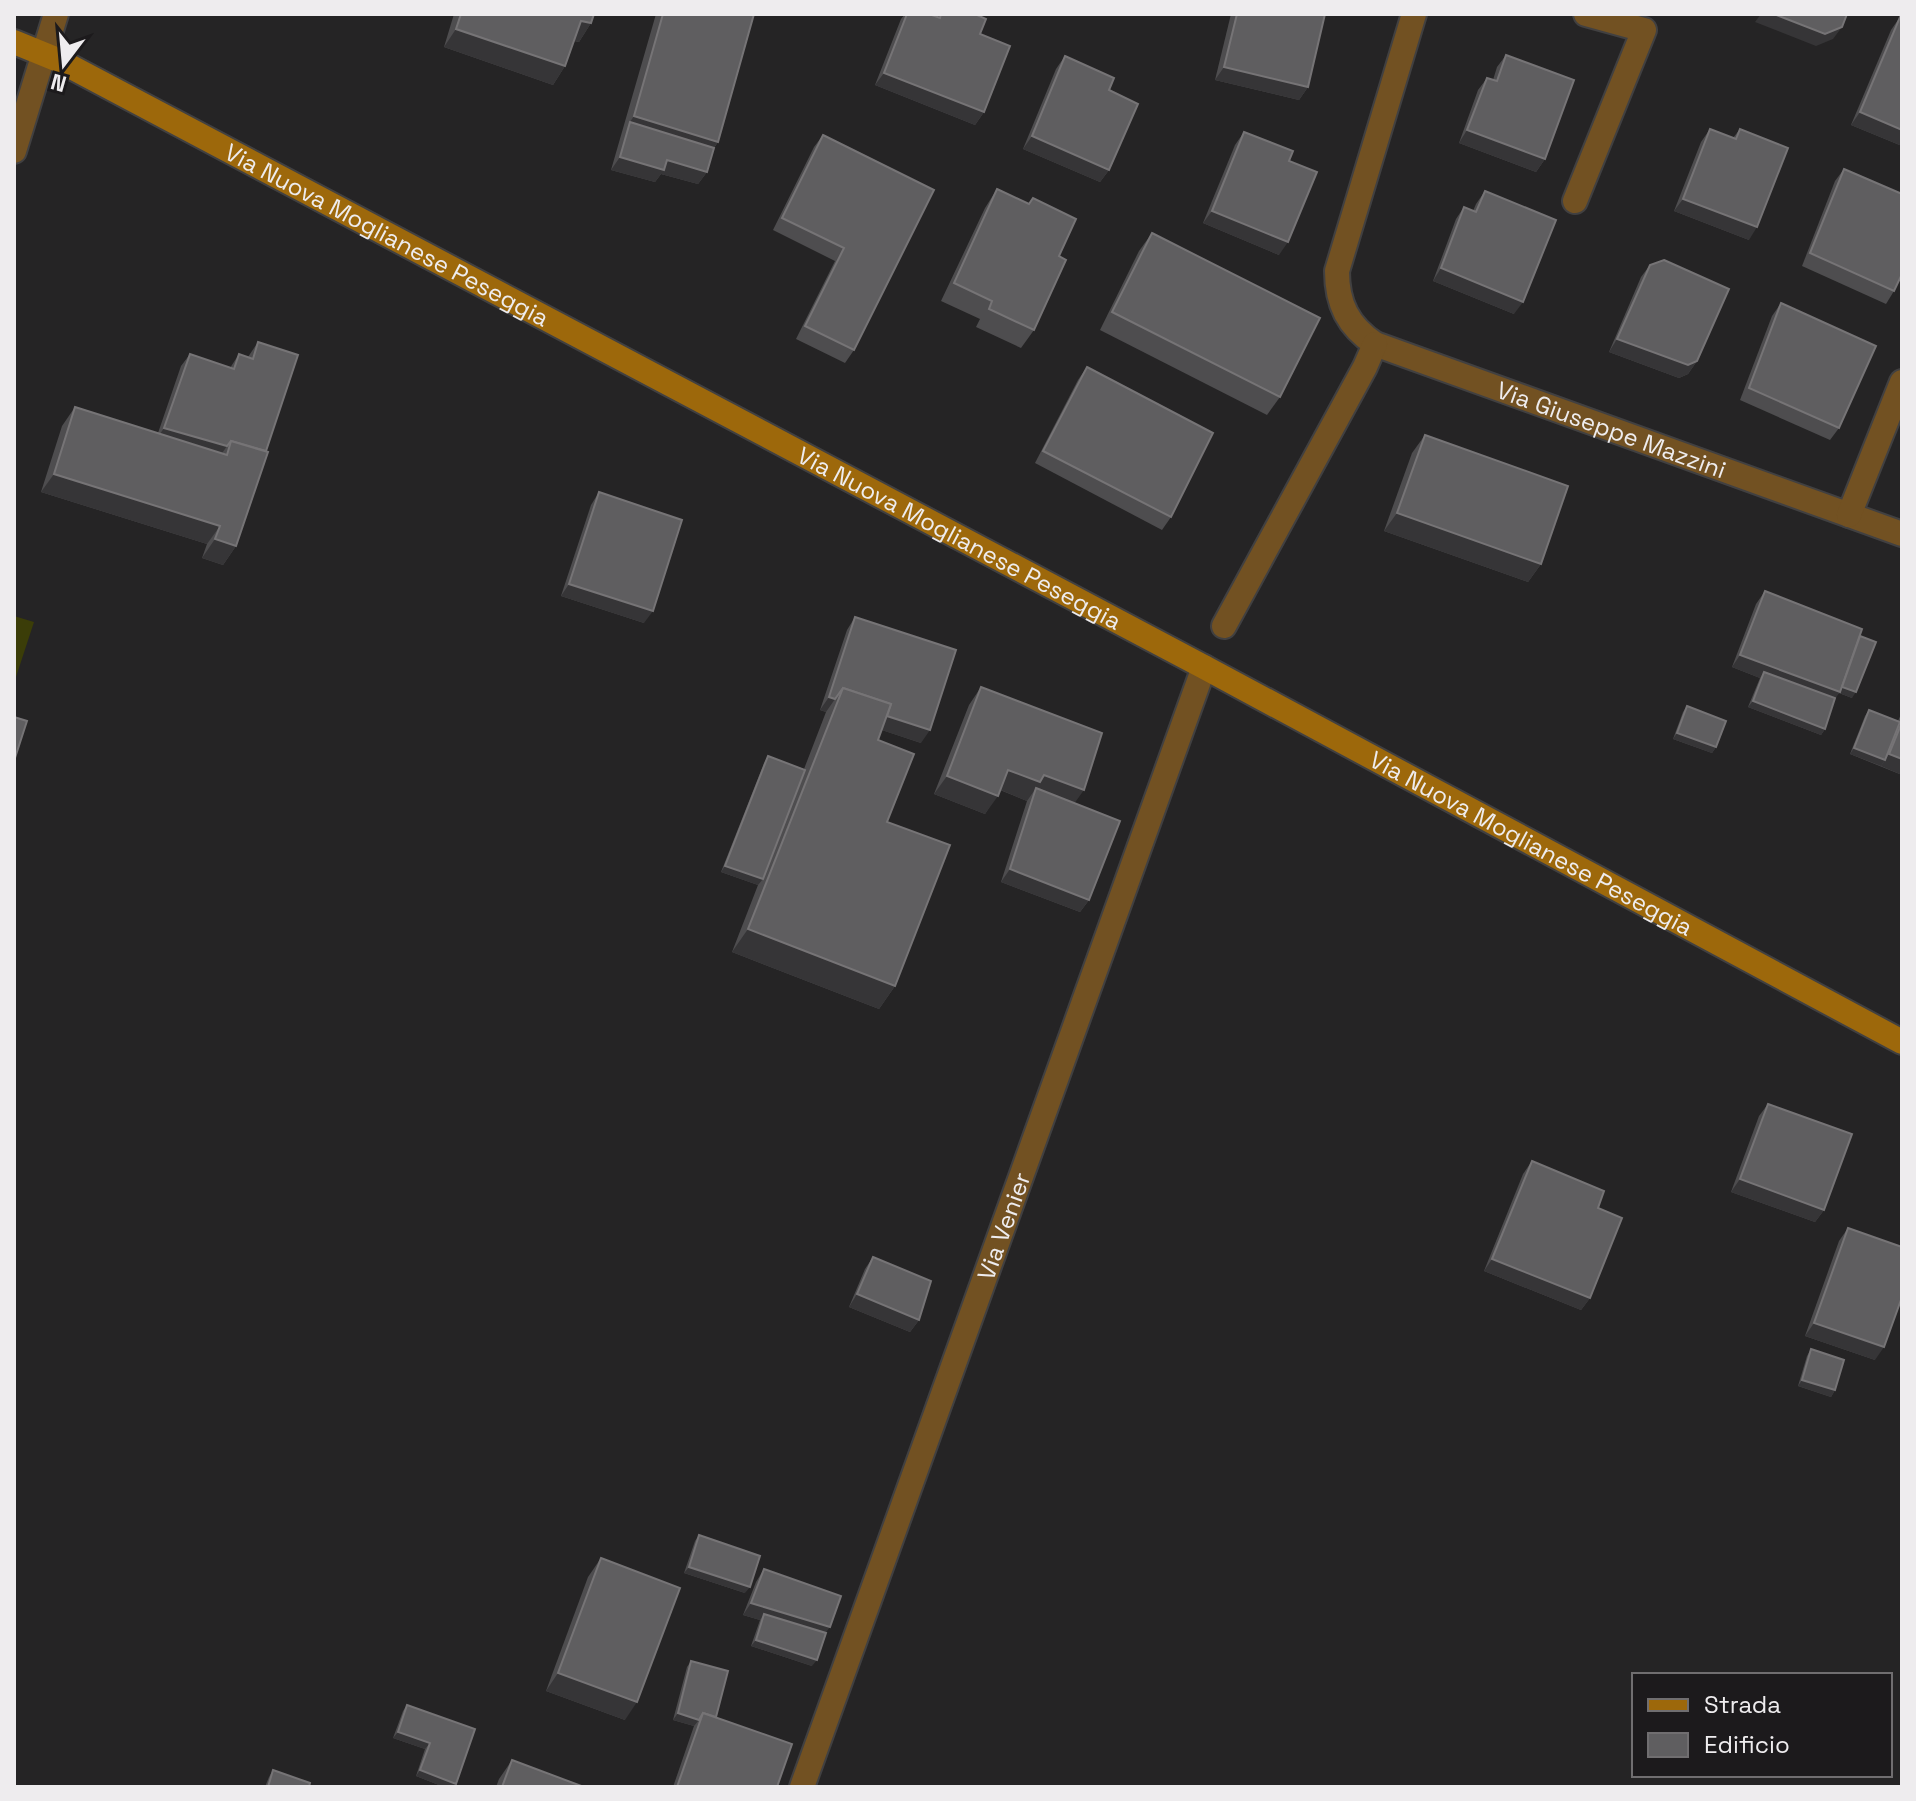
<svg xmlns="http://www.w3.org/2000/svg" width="1916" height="1801" font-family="'Space Grotesk',sans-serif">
<rect width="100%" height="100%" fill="#252425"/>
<polygon fill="#3b3d08" points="14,616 34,622 14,683"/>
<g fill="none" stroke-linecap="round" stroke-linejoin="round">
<g stroke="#414041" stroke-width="28">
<g id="street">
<path id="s1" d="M 1414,14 L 1337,271 C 1337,304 1348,326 1375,344 L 1902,534"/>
<polyline points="14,151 56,14"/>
<polyline points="1575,201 1644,30 1586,14"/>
<polyline points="1849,515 1902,382"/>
<polyline points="1224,626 1365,367 1375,344"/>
<path id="s2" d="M 802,1787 L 1204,667"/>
</g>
</g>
<g stroke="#414041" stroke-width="28">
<g id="secondary">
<path id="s3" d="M 14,42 L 58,60 L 1204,667 L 1902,1042"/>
</g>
</g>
<use href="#street" stroke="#725122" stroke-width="24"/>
<use href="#secondary" stroke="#9d680b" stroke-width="24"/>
</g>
<g fill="#4e4d4f">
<polygon points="454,14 594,14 591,23 579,42 574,41 565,66 553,85 444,47"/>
<polygon points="656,14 754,14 718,142 714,148 707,172 698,184 661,174 655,182 611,170"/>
<polygon points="905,14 929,14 936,17 938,14 975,14 980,34 984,112 975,125 875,85 901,19"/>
<polygon points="1231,14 1325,14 1308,87 1299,100 1215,80"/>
<polygon points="1900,17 1902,18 1902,146 1851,125 1891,30"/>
<polygon points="1506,55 1545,159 1536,172 1459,143 1478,90 1487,78 1493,80 1497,67"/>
<polygon points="1065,56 1109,90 1109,170 1100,182 1023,149 1056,69"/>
<polygon points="1710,129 1733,138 1740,129 1749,240 1674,211 1701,142"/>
<polygon points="1244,132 1289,161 1279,255 1203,223 1235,145"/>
<polygon points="823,135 934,190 854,350 845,363 796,339 835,261 773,230 814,147"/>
<polygon points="1844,169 1894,291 1886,304 1802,266 1835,181"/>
<polygon points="997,189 1059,256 1034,330 1021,348 976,327 980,319 941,301 985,208"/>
<polygon points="1485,191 1514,314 1433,281 1456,219 1464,207 1473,211 1476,204"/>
<polygon points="1152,233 1280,397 1267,415 1100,330 1139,251"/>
<polygon points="1650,265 1697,361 1688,374 1679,378 1609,352 1641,277"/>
<polygon points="1781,303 1839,428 1830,440 1740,400 1772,316"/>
<polygon points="258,342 236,546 223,565 202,558 207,544 41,492 62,426 75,407 158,433 181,366 190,354 230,368 239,354 248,357"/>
<polygon points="1087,367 1171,517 1162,530 1035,463 1078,380"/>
<polygon points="1425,435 1541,564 1528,582 1384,531 1412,453"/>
<polygon points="599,492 644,623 561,596 591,505"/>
<polygon points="1765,591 1860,636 1852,698 1839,693 1835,698 1825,729 1821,735 1748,707 1760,678 1732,667 1756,604"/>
<polygon points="855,617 921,743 882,730 878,740 887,822 895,986 879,1009 732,952 758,885 721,872 764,763 768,756 804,769 826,712 820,710 847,630"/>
<polygon points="981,687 1074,803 1089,900 1080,912 1001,882 1027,801 1033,794 1027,801 1000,790 985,814 934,794 969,705"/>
<polygon points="1687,706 1716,747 1712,753 1673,739 1683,712"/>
<polygon points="1869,710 1898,721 1902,712 1902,775 1850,754 1865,716"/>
<polygon points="1768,1104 1824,1210 1815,1222 1731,1192 1759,1116"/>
<polygon points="1532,1161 1598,1208 1590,1298 1581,1310 1484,1271 1523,1174"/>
<polygon points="1848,1228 1875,1360 1805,1336 1839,1241"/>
<polygon points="873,1257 919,1320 910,1332 849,1307 865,1269"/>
<polygon points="1811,1349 1835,1390 1831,1397 1798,1386 1807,1356"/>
<polygon points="699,1535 745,1593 684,1573 695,1541"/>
<polygon points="601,1558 625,1720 546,1691 588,1577"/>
<polygon points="764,1569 812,1666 751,1646 760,1620 743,1615 756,1582"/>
<polygon points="691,1661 716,1717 777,1787 673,1787 694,1726 673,1720 687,1667"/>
<polygon points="407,1705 453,1787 444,1787 416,1776 425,1749 393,1738 403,1711"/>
<polygon points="512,1760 584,1787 496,1787 499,1779"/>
<polygon points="273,1770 309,1787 265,1787 269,1777"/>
</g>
<g fill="#363537">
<polygon points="1761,14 1774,14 1842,27 1833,39 1816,46 1755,22"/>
<polygon points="581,21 591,23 579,42 569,39"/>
<polygon points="456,29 565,66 553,85 444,47"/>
<polygon points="1224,67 1308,87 1299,100 1215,80"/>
<polygon points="884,73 984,112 975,125 875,85"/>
<polygon points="1860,112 1902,130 1902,146 1851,125"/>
<polygon points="634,116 718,142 705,160 630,122"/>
<polygon points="1467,130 1545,159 1536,172 1459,143"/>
<polygon points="1032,136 1109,170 1100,182 1023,149"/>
<polygon points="620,157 667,160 707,172 698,184 661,174 655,182 611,170"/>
<polygon points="1683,199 1757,227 1749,240 1674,211"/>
<polygon points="1212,211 1288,242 1279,255 1203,223"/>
<polygon points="1441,268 1523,302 1514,314 1433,281"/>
<polygon points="1617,339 1697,361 1688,374 1679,378 1609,352"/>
<polygon points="164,428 227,446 218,459 156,440"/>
<polygon points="54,474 220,526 207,544 41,492"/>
<polygon points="1397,513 1541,564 1528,582 1384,531"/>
<polygon points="215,539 236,546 223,565 202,558"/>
<polygon points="569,584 653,611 644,623 561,596"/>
<polygon points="1740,655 1840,686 1856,692 1852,698 1839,693 1831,705 1764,672 1760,678 1732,667"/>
<polygon points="829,697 835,699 826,712 820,710"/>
<polygon points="838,700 930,730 921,743 833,714"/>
<polygon points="1753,701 1825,729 1821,735 1748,707"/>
<polygon points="1677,733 1716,747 1712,753 1673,739"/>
<polygon points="1854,748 1885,760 1881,766 1850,754"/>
<polygon points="1889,754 1902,759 1902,775 1881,766"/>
<polygon points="1008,770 1044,775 1084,790 1071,808 1036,788 1027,801 996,788"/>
<polygon points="947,776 998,796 985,814 934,794"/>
<polygon points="725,866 763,879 758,885 721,872"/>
<polygon points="1010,869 1089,900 1080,912 1001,882"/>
<polygon points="748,929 895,986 879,1009 732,952"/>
<polygon points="1740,1179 1824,1210 1815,1222 1731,1192"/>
<polygon points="1492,1259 1590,1298 1581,1310 1484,1271"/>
<polygon points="857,1294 919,1320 910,1332 849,1307"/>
<polygon points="1814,1323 1884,1347 1875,1360 1805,1336"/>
<polygon points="1802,1380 1835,1390 1831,1397 1798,1386"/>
<polygon points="689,1567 750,1587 745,1593 684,1573"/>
<polygon points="751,1603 830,1627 821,1639 764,1614 760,1620 743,1615"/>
<polygon points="756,1640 817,1660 812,1666 751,1646"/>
<polygon points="558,1673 637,1702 625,1720 546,1691"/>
<polygon points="678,1713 699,1720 694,1726 673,1720"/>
<polygon points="398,1732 430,1743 425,1749 393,1738"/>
<polygon points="420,1770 456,1784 453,1787 444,1787 416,1776"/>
</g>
<g fill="#5f5e60" stroke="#767476" stroke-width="2">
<polygon points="461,14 594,14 591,23 581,21 565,66 456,29"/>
<polygon points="663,14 754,14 718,142 634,116"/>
<polygon points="907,14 929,14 940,18 941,14 975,14 986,19 980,34 1010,46 984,112 884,73"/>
<polygon points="1237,14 1325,14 1308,87 1224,67"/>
<polygon points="1774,14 1847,14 1842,27 1825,34"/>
<polygon points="1900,17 1902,18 1902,130 1860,112"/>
<polygon points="1506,55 1574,80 1545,159 1467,130 1487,78 1497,81"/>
<polygon points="1065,56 1114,78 1109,90 1138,104 1109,170 1032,136"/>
<polygon points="630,122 714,148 707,172 667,160 664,170 620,157"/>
<polygon points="1710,129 1736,139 1740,129 1788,148 1757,227 1683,199"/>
<polygon points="1244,132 1293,151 1289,161 1317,172 1288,242 1212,211"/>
<polygon points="823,135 934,190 854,350 805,326 844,248 782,218"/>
<polygon points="1844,169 1902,194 1902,274 1894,291 1810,253"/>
<polygon points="997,189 1029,204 1033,198 1076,219 1059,256 1066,260 1034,330 989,309 992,301 954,283"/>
<polygon points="1485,191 1556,220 1523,302 1441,268 1464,207 1476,212"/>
<polygon points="1152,233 1320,318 1280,397 1112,312"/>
<polygon points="1664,260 1729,289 1697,361 1688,365 1617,339 1650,265"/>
<polygon points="1781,303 1876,346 1839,428 1749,388"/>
<polygon points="258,342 298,355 266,451 231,441 227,446 164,428 190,354 234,369 239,354 253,359"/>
<polygon points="1087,367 1213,433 1171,517 1043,451"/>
<polygon points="75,407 227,455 231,441 268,452 236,546 215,539 220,526 54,474"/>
<polygon points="1425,435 1568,486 1541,564 1397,513"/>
<polygon points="599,492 682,520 653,611 569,584"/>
<polygon points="1765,591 1862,629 1840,692 1740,655"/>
<polygon points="855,617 956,650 930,730 887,716 891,704 843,688 835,699 829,697"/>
<polygon points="1860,636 1876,642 1856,692 1842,687"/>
<polygon points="1764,672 1835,698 1825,729 1753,701"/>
<polygon points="981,687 1102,733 1084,790 1044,775 1040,782 1008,770 998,796 947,776"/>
<polygon points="843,688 891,704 878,740 914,754 887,822 950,845 895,986 748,929"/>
<polygon points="1687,706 1726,721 1716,747 1677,733"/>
<polygon points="1869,710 1900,722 1885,760 1854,748"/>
<polygon points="14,717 27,721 14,761"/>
<polygon points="1902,722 1902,759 1889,754"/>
<polygon points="768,756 805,770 763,879 725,866"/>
<polygon points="1036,788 1120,821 1089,900 1010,869"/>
<polygon points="1768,1104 1852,1134 1824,1210 1740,1179"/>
<polygon points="1532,1161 1604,1191 1598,1208 1622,1218 1590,1298 1492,1259"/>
<polygon points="1848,1228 1902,1247 1902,1297 1884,1347 1814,1323"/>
<polygon points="873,1257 931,1281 919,1320 857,1294"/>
<polygon points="1811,1349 1844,1360 1835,1390 1802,1380"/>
<polygon points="699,1535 760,1556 750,1587 689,1567"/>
<polygon points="601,1558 680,1588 637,1702 558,1673"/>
<polygon points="764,1569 841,1596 830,1627 751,1603"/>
<polygon points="764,1614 826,1633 817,1660 756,1640"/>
<polygon points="691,1661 728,1671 716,1717 703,1713 699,1720 678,1713"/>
<polygon points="407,1705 475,1729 456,1784 420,1770 430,1743 398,1732"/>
<polygon points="703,1713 792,1744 777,1787 677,1787"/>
<polygon points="512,1760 584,1787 502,1787"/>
<polygon points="273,1770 310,1783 309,1787 268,1787"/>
</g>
<g text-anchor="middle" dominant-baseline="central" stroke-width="7" stroke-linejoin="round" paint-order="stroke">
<g font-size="24" fill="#eeecee" stroke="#1c1a1c">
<text stroke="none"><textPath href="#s3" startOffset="420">Via Nuova Moglianese Peseggia</textPath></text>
<text stroke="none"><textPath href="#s1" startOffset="606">Via Giuseppe Mazzini</textPath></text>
<text stroke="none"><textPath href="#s3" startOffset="1068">Via Nuova Moglianese Peseggia</textPath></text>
<text stroke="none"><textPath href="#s3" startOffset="1716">Via Nuova Moglianese Peseggia</textPath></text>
<text stroke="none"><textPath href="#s2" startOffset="596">Via Venier</textPath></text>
</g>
</g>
<rect width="1916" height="1801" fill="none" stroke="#eeecee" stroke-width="32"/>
<rect x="1632" y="1673" width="260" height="104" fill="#1c1a1c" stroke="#706e70" stroke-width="2"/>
<rect x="1648" y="1699" width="40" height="12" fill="#9d680b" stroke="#706e70" stroke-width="2"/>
<text x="1704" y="1713" font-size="24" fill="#eeecee">Strada</text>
<rect x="1648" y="1733" width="40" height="24" fill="#5f5e60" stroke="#706e70" stroke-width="2"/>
<text x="1704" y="1753" font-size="24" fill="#eeecee">Edificio</text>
<g transform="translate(64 64) rotate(196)" stroke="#1c1a1c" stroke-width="6" paint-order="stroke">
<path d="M0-6L14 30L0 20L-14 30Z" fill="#eeecee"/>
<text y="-12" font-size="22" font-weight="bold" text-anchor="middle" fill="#eeecee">N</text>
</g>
</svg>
